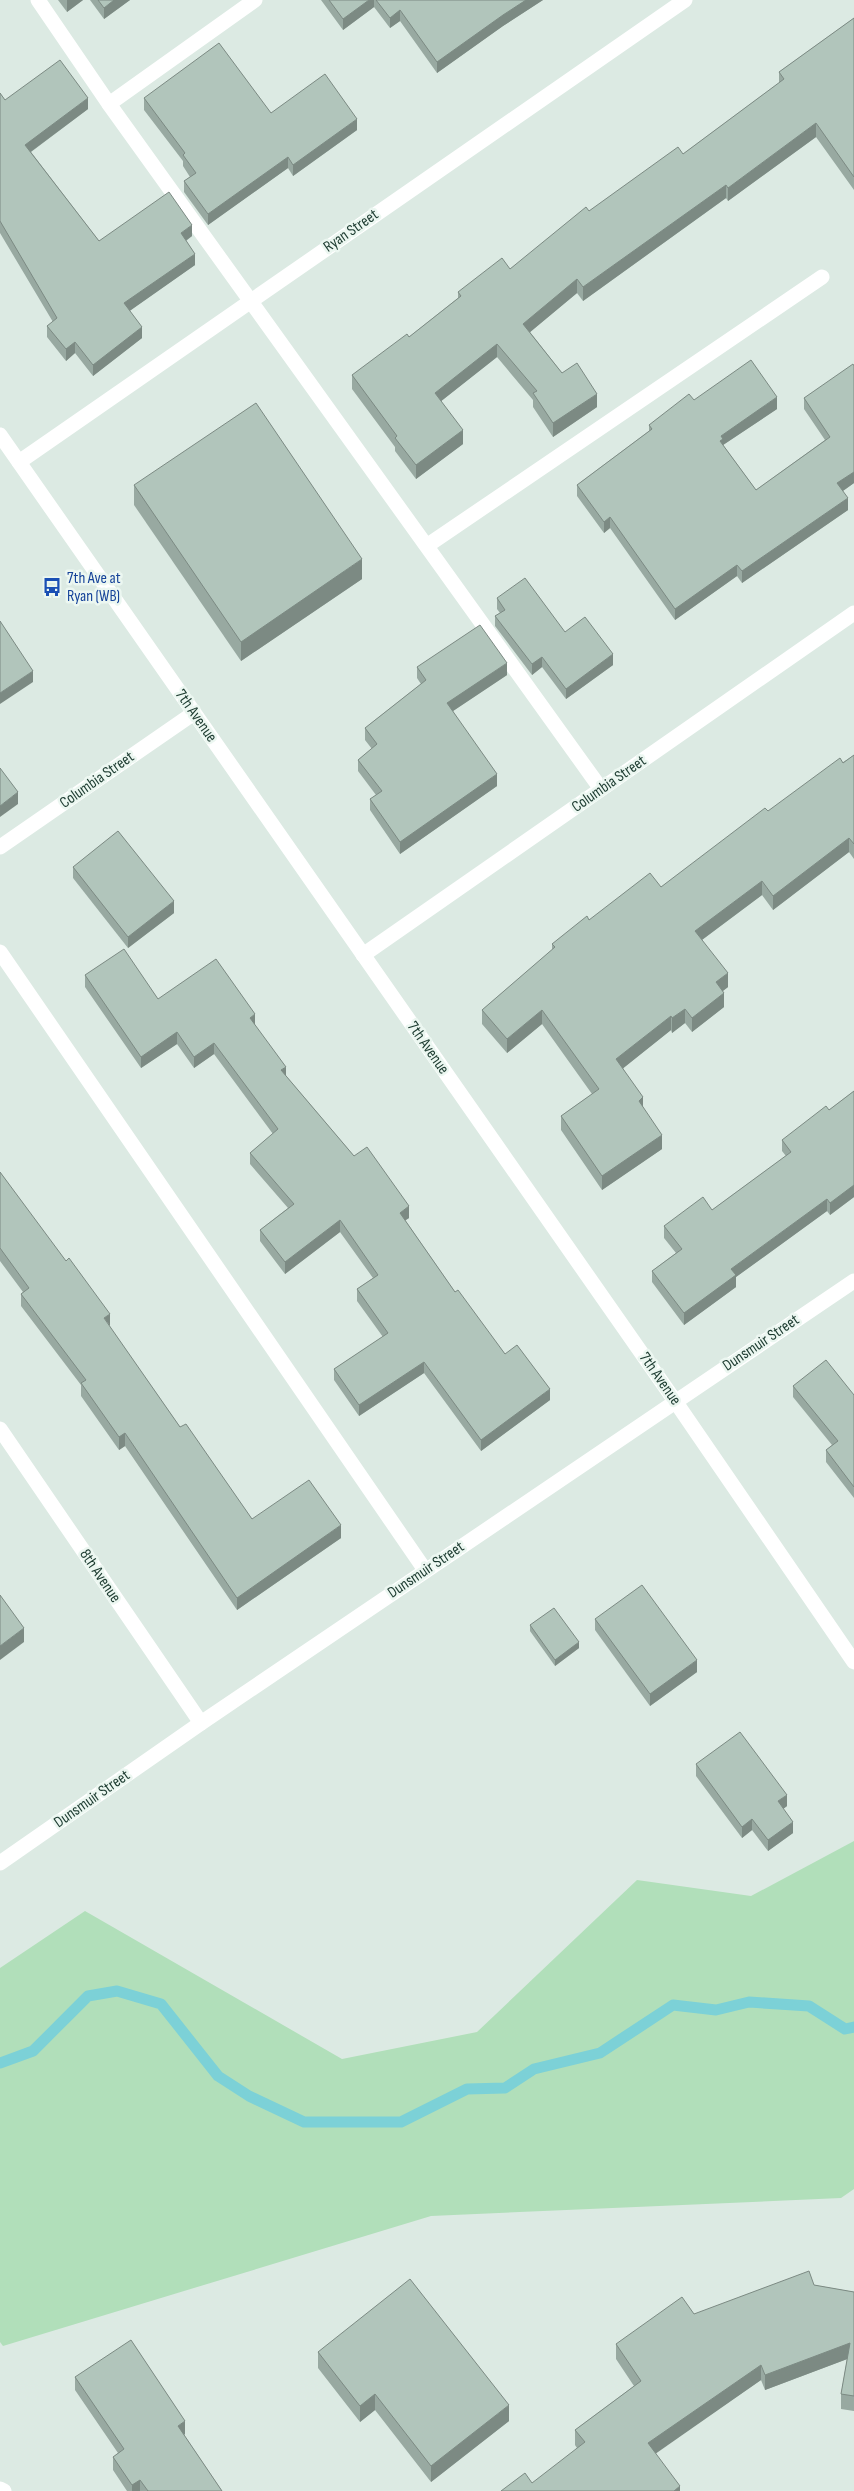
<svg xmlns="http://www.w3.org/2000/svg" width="854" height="2491" font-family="'Sofia Sans Condensed',sans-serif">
<rect width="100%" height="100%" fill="#dceae3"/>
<polygon fill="#b1dfba" points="854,1841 854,2189 841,2198 431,2216 3,2346 0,2342 0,1968 85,1911 342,2059 477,2032 637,1880 751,1896"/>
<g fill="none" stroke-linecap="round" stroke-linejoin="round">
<polyline stroke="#7cd1d7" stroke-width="11" points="0,2063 33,2051 88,1996 117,1991 161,2004 218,2076 249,2096 304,2122 401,2122 467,2089 505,2088 534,2069 600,2053 673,2005 716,2010 749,2002 809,2006 845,2029 854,2027"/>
<g stroke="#fff" stroke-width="15">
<polyline points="38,0 109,104 601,789"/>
<polyline points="109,104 255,0"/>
<polyline points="0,435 675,1401 854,1662"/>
<polyline points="19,462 685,0"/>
<polyline points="428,545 822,277"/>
<polyline points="0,847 194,713"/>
<polyline points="0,952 425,1570"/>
<polyline points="363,955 854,613"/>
<polyline points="0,1429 201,1723"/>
<polyline points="0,1863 201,1723 854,1281"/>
<polyline points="0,2489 4,2491"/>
</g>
</g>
<g fill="#98a9a1">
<polygon points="58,0 83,0 67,12"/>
<polygon points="90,0 130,0 104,19"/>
<polygon points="321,0 543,0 503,26 437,73 400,21 390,28 374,7 343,30"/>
<polygon points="854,18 854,190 816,137 728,201 726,198 583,301 577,293 530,332 562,373 597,407 553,437 533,407 533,400 497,357 441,401 463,444 416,479 395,451 395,447 352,389 352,375 409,337 458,298 458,292 510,269 589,211 683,154 779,83 779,72"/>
<polygon points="0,93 5,100 88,109 31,152 99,241 192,236 186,241 195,265 129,311 142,338 93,376 75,353 66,361 47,337 47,326 53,322 0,233"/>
<polygon points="144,98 271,113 357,130 293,176 288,168 208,225 184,192 184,181 190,177 183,166 183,161 144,110"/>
<polygon points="854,366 854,483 843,491 848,510 742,583 737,576 675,620 610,528 604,533 577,496 577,485 649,431 649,425 694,400 777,409 723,445 756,490 825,440 804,409 804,398"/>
<polygon points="134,485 362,579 241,661 134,505"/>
<polygon points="497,598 613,665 566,699 542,667 532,675 495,626 495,616 500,613 497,609"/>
<polygon points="417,667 507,675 453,711 497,786 400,854 370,810 370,799 376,795 358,771 358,760 372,749 365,740 365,728 421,684 417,678"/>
<polygon points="854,755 854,859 849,852 773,910 762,895 702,940 728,987 723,991 724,1007 692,1032 685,1023 672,1033 671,1030 623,1068 643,1107 662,1149 602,1190 561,1130 561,1116 592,1094 542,1024 507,1053 482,1024 482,1010 552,950 552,944 589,920 661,887 768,811"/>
<polygon points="73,867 174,913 128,948 73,878"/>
<polygon points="85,975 158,999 255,1025 286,1076 354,1156 409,1218 405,1220 455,1292 505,1354 550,1400 481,1451 424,1373 359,1416 334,1380 334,1369 383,1337 357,1301 357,1289 373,1278 340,1232 285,1274 260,1241 260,1230 288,1208 250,1164 250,1153 273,1134 214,1054 194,1068 177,1044 141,1068 85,987"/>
<polygon points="854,1091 854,1197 830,1215 827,1211 736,1277 736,1287 684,1325 652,1282 652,1271 676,1253 664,1238 664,1226 712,1210 786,1156 782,1151 782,1140 829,1110"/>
<polygon points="0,1172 180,1427 252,1519 341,1538 237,1610 125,1446 119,1450 81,1396 81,1385 21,1306 21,1294 23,1292 0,1261"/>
<polygon points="793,1386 854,1395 854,1498 826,1462 826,1450 832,1445 793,1397"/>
<polygon points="595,1619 697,1672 650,1706 595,1630"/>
<polygon points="530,1625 579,1648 555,1666 530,1631"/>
<polygon points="696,1764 787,1806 783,1809 793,1833 768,1851 752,1830 742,1838 696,1776"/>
<polygon points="814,2285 854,2292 854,2411 841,2409 841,2394 847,2359 765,2390 761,2380 655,2453 680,2491 577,2448 575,2445 575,2430 634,2386 616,2359 616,2344 694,2314"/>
<polygon points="318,2352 509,2421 431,2482 375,2410 360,2422 318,2368"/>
<polygon points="75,2377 185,2434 184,2435 222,2491 127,2491 113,2470 113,2457 118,2453 75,2390"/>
</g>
<g fill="#7c8a83">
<polygon points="67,0 83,0 67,12"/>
<polygon points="114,0 130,0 104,19 104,8"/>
<polygon points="369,0 374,0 374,7 343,30 343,19"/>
<polygon points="526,0 543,0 503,26 437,73 437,62 503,15"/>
<polygon points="400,10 400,21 390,28 390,18"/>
<polygon points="88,98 88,109 25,156 25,145"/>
<polygon points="357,119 357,130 293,176 293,165"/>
<polygon points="816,123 816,137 728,201 728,188"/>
<polygon points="288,157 288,168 208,225 208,214"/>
<polygon points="726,185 726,198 583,301 583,287"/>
<polygon points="192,225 192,236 181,244 181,233"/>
<polygon points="195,254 195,265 124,315 124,303"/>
<polygon points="577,279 577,293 523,338 523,324"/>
<polygon points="142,327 142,338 93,376 93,365"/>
<polygon points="75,342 75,353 66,361 66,349"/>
<polygon points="497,344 497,357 435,406 435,393"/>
<polygon points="597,394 597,407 553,437 553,423"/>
<polygon points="777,397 777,409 723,445 720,452 721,436"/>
<polygon points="463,430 463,444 416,479 416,465"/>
<polygon points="854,472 854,483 837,495 837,483"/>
<polygon points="848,498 848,510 742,583 742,571"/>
<polygon points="610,517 610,528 604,533 604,522"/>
<polygon points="362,559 362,579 241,661 241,642"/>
<polygon points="737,565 737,576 675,620 675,609"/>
<polygon points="613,654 613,665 566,699 566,689"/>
<polygon points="542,657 542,667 532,675 532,664"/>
<polygon points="507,663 507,675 447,715 447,703"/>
<polygon points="33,671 33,682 0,704 0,693"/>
<polygon points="497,774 497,786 400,854 400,842"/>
<polygon points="18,792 18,804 0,817 0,806"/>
<polygon points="849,838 849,852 773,910 773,896"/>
<polygon points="762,881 762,895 695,945 695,931"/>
<polygon points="174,901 174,913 128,948 128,937"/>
<polygon points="728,973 728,987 716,996 716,982"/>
<polygon points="724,993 724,1007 692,1032 692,1018"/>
<polygon points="685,1009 685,1023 672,1033 672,1018"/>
<polygon points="542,1010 542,1024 507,1053 507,1039"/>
<polygon points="255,1014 255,1026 250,1018"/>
<polygon points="671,1016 671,1030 616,1074 616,1059"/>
<polygon points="177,1032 177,1044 141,1068 141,1057"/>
<polygon points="214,1043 214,1054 194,1068 194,1057"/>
<polygon points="286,1067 286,1078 281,1070"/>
<polygon points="643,1097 643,1111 639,1101"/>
<polygon points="662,1135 662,1149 602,1190 602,1176"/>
<polygon points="854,1185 854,1197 830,1215 830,1203"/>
<polygon points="827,1199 827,1211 736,1277 736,1287 684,1325 684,1313 731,1269"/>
<polygon points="409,1206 409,1218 400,1224 400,1213"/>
<polygon points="340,1220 340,1232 285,1274 285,1262"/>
<polygon points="110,1314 110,1326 104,1318"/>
<polygon points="424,1362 424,1373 359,1416 359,1405"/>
<polygon points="550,1389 550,1400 481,1451 481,1440"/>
<polygon points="125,1433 125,1446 119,1450 119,1437"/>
<polygon points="341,1525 341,1538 237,1610 237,1598"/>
<polygon points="24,1628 24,1642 0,1660 0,1646"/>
<polygon points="579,1642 579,1648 555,1666 555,1660"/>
<polygon points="697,1660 697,1672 650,1706 650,1694"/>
<polygon points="787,1795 787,1806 778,1813 778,1801"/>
<polygon points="752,1819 752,1830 742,1838 742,1827"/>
<polygon points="793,1822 793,1833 768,1851 768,1840"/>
<polygon points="850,2343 850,2358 765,2390 765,2375"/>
<polygon points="761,2365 761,2380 648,2459 648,2443"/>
<polygon points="375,2394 375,2410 360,2422 360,2406"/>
<polygon points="509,2405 509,2421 431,2482 431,2466"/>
<polygon points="185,2421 185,2434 178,2439 178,2426"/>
<polygon points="140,2480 140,2491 132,2491 132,2485"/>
<polygon points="680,2486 680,2491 674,2491"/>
</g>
<g fill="#b1c5bb" stroke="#7c8a83">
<polygon points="98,0 114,0 104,8"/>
<polygon points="329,0 369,0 343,19"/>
<polygon points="376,0 526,0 503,15 437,62 400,10 390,18"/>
<polygon points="854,18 854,177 816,123 728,188 726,185 583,287 577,279 523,324 562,373 577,363 597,394 553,423 533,393 537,391 497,344 435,393 463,430 416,465 395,438 397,436 352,375 407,334 409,337 461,296 458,292 502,258 510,269 586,207 589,211 678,147 683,154 784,79 779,72"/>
<polygon points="219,43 271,113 325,74 357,119 293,165 288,157 208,214 184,181 196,173 183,155 185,153 144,98"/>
<polygon points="60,60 88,98 25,145 99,241 169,192 192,225 181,233 195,254 124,303 142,327 93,365 75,342 66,349 47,326 57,318 0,221 0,93 5,100"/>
<polygon points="751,360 777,397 721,436 723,439 720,441 756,490 830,437 804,398 853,364 854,366 854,472 837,483 848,498 742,571 737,565 675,609 610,517 604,522 577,485 652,429 649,425 689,394 694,400"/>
<polygon points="256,403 362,559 241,642 134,485"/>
<polygon points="525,578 565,632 585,617 613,654 566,689 542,657 532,664 495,616 505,610 497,598"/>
<polygon points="0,621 33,671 0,693"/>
<polygon points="480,625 507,663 447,703 497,774 400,842 370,799 382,791 358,760 377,744 365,728 426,680 417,667"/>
<polygon points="854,755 854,844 849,838 773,896 762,881 695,931 728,973 716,982 724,993 692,1018 685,1009 672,1018 671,1016 616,1059 643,1097 639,1101 662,1135 602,1176 561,1116 599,1089 542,1010 507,1039 482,1010 555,947 552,944 587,916 589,920 650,873 661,887 765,808 768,811 840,758 843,763"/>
<polygon points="0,768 18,792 0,806"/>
<polygon points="118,831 174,901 128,937 73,867"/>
<polygon points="124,949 158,999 216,959 255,1014 250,1018 286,1067 281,1070 354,1156 367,1147 409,1206 400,1213 455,1292 458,1290 505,1354 517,1345 550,1389 481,1440 424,1362 359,1405 334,1369 388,1333 357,1289 378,1275 340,1220 285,1262 260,1230 294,1204 250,1153 278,1129 214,1043 194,1057 177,1032 141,1057 85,975"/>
<polygon points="854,1091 854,1185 830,1203 827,1199 731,1269 736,1275 684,1313 652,1271 682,1249 664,1226 703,1197 712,1210 791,1152 782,1140 826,1106 829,1110"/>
<polygon points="0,1172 66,1261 69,1258 110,1314 104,1318 180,1427 186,1424 252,1519 309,1480 341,1525 237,1598 125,1433 119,1437 81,1383 86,1380 21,1294 29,1288 0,1248"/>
<polygon points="826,1360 854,1395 854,1487 826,1450 838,1441 793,1386"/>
<polygon points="642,1585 697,1660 650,1694 595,1619"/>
<polygon points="0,1595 24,1628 0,1646"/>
<polygon points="554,1608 579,1642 555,1660 530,1625"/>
<polygon points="740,1732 787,1795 778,1801 793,1822 768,1840 752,1819 742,1827 696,1764"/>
<polygon points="809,2271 814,2285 854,2292 854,2396 841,2394 850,2343 765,2375 761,2365 648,2443 680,2486 674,2491 501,2491 525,2473 532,2483 585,2442 575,2430 641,2381 616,2344 682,2297 694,2314"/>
<polygon points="410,2279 509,2405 431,2466 375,2394 360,2406 318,2352"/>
<polygon points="131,2340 185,2421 178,2426 222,2491 148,2491 140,2480 132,2485 113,2457 124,2449 75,2377"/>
</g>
<defs>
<g id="bus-bare" transform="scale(1.5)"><path d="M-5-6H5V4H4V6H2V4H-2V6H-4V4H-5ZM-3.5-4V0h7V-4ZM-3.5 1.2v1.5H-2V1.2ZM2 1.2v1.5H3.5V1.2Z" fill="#1a4fb4" stroke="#ecf7f1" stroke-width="2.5" paint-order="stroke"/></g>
</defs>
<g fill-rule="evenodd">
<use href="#bus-bare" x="52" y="587"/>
</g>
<g text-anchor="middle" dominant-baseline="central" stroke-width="5" stroke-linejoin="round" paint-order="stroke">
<g font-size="16" fill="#1c3b30" stroke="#ecf7f1">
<text transform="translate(351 231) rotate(-35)">Ryan Street</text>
<text transform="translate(196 716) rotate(55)">7th Avenue</text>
<text transform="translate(97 780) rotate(-35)">Columbia Street</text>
<text transform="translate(609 784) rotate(-35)">Columbia Street</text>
<text transform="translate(428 1048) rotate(55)">7th Avenue</text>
<text transform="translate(761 1343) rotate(-34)">Dunsmuir Street</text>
<text transform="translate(660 1379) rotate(55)">7th Avenue</text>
<text transform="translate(426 1570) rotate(-34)">Dunsmuir Street</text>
<text transform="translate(100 1576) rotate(56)">8th Avenue</text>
<text transform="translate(92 1799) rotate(-35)">Dunsmuir Street</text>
</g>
<g font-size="16" fill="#164399" stroke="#ecf7f1" text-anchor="start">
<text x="67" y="578">7th Ave at<tspan x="67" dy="18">Ryan (WB)</tspan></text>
</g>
</g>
</svg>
